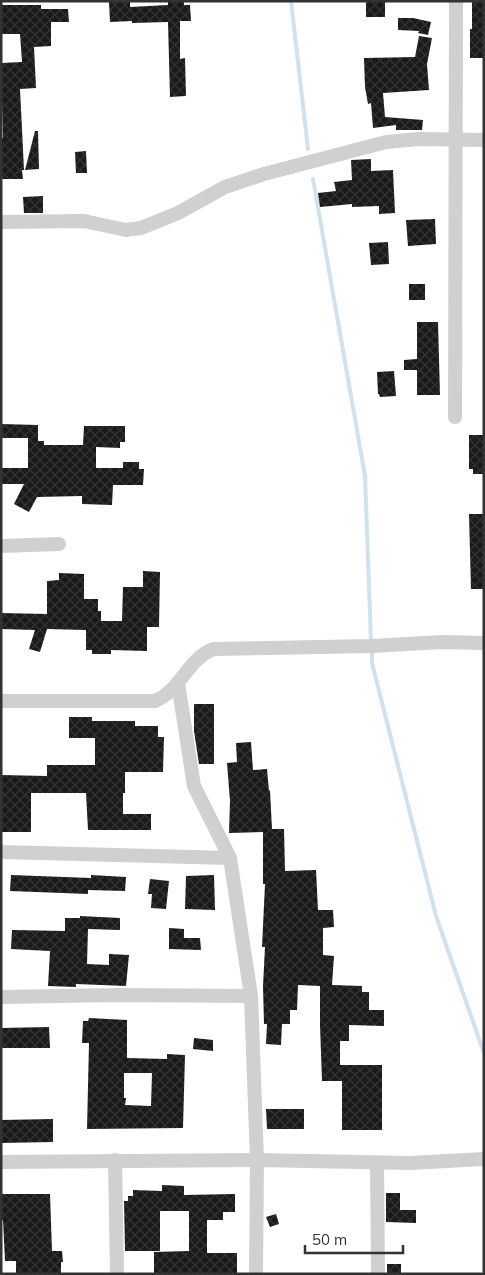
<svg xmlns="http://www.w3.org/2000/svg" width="485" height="1275" font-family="Mulish,sans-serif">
<defs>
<pattern id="building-cross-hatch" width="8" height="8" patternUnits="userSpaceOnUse" patternTransform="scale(1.25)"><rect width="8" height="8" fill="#1a1a1a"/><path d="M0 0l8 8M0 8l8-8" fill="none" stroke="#333"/></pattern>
</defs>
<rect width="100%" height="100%" fill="#fff"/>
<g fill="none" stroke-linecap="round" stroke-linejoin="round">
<g stroke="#cfe2ee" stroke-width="4">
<polyline points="291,1 308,149"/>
<polyline points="313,179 365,476 371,642"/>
<polyline points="372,649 372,663 436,916 484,1053"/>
</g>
</g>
<g fill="url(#building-cross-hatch)" fill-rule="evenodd">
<polygon points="130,1 130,7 168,5 168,1 184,1 184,5 190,5 191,21 180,21 180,59 185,58 186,96 170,97 168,22 132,23 132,21 110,22 109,2"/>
<rect x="366" y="1" width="19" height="16"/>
<polygon points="472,1 484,1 484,58 470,58 470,29 472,29"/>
<polygon points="1,5 41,5 41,9 68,9 69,22 51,22 51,46 34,47 36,88 20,89 24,170 22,170 23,179 1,179 1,138 3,138 1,63 22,62 20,34 1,34"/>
<polygon points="398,18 413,18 431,22 428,35 418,33 419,31 398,30"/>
<polygon points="419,36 432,38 427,64 429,90 383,93 385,117 423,120 422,130 396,130 396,125 373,128 371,103 368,104 365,87 364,58 415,57"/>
<polygon points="35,131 38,131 39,169 25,170"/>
<polygon points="86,151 87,173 76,173 75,152"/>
<polygon points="371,159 371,171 393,170 395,213 379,214 379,206 352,207 352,204 320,207 318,193 336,191 334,182 352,180 351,160"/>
<polygon points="43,196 43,213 24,213 23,197"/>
<polygon points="435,219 436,244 408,246 406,220"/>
<polygon points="388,242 389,264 371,265 369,243"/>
<rect x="409" y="284" width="16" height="16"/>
<polygon points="417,322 438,322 440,395 417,395 417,370 404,370 404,360 417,359"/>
<polygon points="394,371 396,396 380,397 379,394 378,394 377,372"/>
<polygon points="1,424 38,425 38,441 44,441 44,445 83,445 84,426 125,426 125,442 120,442 120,448 96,447 96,468 123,468 123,462 139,462 139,469 144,469 143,485 113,485 112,505 82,504 82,496 37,497 29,512 14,504 24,484 1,484 1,468 28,468 28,438 1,438"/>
<polygon points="469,435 484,435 484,474 473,474 473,469 469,469"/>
<polygon points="469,514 484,514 484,589 471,589"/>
<polygon points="143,571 160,572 159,627 147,627 147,651 111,650 111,654 92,654 92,650 86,650 86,630 47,629 40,652 29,649 35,630 1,629 1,613 47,614 47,581 59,580 59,573 84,574 84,599 98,599 98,611 101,611 101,621 122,621 123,587 143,587"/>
<polygon points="194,704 214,704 214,764 199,764 194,731"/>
<polygon points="69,717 92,717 92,721 135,721 135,726 158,726 158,737 164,737 163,772 125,772 125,793 123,793 123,814 151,814 151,830 88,830 86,793 31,793 31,832 1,832 1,775 47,776 47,765 95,765 95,738 69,738"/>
<polygon points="251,742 253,770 267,769 269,791 270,790 272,829 284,829 285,871 316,870 318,910 333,910 334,927 323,928 323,955 334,956 332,985 362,986 362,992 369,992 369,1010 384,1010 384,1026 349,1025 349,1041 340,1041 340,1065 382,1065 382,1130 342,1130 342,1081 322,1081 320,1025 320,986 298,985 297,1010 290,1010 290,1024 282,1024 281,1045 266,1044 267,1024 264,1024 263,986 265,947 262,947 265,884 263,884 263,832 229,833 230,801 227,763 237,762 236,743"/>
<polygon points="11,875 91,878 91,875 126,877 125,891 88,890 88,894 10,891"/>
<polygon points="214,875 215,910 185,909 186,876"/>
<polygon points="150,879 169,881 166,909 151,908 152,894 148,894"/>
<polygon points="80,916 120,918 120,930 88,929 87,964 109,965 109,954 129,955 126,986 76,984 76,987 48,986 50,951 11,949 12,930 65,931 65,918 80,918"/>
<polygon points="169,928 184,929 184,938 200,938 201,950 169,949"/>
<path d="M 89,1018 L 127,1020 L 127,1058 L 167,1059 L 167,1054 L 185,1055 L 183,1128 L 87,1129 L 89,1043 L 82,1043 L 83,1021 L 88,1021 ZM 124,1073 L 152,1073 L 151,1106 L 125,1105 L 126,1098 L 124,1098 Z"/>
<polygon points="49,1027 50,1048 1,1048 1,1028"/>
<polygon points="194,1038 213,1040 213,1051 193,1049"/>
<polygon points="266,1109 304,1109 304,1129 267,1129"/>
<polygon points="53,1119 53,1142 1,1143 1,1120"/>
<polygon points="162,1185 184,1186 184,1195 235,1194 235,1212 223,1212 223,1220 207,1220 207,1253 237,1253 237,1274 154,1274 154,1252 189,1251 189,1211 160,1211 160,1251 125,1251 124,1201 128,1201 128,1196 133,1196 133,1190 162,1191"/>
<polygon points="386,1193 400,1193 400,1210 416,1210 416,1223 386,1222"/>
<polygon points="1,1194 50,1194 52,1251 62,1251 63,1262 61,1262 61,1274 16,1274 16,1261 5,1261 3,1220 1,1220"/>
<polygon points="276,1214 279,1224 270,1227 266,1217"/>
<rect x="387" y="1264" width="14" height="10"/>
</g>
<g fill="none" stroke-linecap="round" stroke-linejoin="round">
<g stroke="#d0d0d0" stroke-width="14">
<polyline points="1,222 84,221 126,230 141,228 178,213 225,187 264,174 348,152 386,142 419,139 484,140"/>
<polyline points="455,417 456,1"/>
<polyline points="1,546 59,544"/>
<polyline points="178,683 194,786 230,858 251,996 257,1160 256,1274"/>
<path d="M 1,701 L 155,701 C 181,690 186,661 213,649 L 372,646 L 442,642 L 484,643"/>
<polyline points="1,852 230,858"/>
<polyline points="1,997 117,995 251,996"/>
<polyline points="115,1160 117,1274"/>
<polyline points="1,1162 257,1160 410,1163 484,1159"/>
<polyline points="377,1163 378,1274"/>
</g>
</g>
<rect width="485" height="1275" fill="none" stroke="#333333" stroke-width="5"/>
<path d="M305 1245v8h98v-8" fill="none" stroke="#333333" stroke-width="2.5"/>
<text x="312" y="1245" font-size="15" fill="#333333" stroke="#ffffff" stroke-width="4" paint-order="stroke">50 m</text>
</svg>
